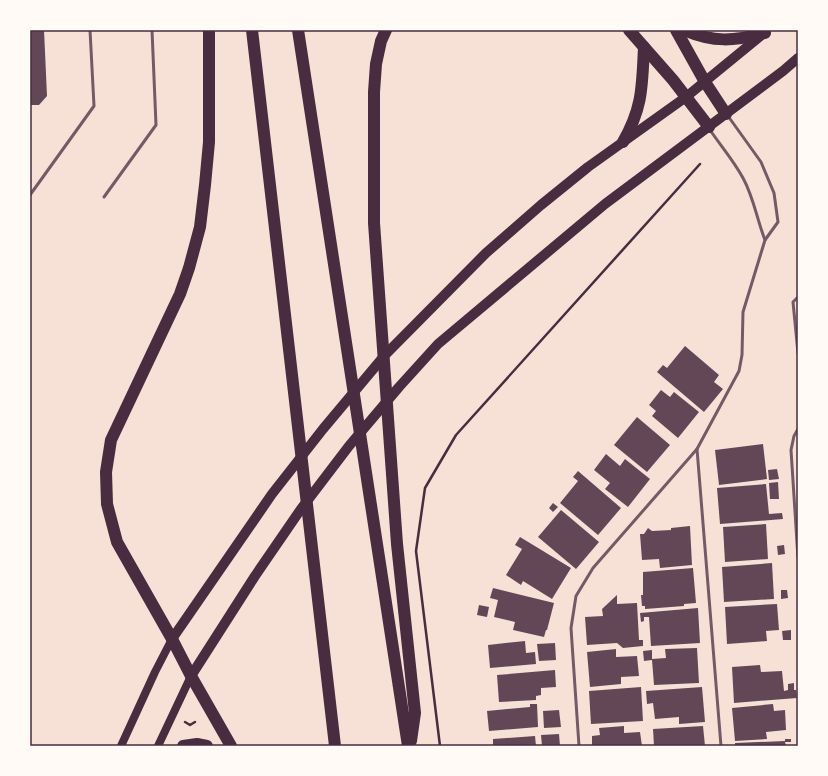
<svg xmlns="http://www.w3.org/2000/svg" width="828" height="776" font-family="'PT Sans',sans-serif">
<rect width="100%" height="100%" fill="#f7e1d7"/>
<g fill="#644757">
<polygon points="30,30 44,30 47,96 39,105 30,105"/>
<polygon points="685,346 719,375 714,382 723,389 704,412 657,372 663,365 667,368"/>
<polygon points="661,390 670,397 674,392 699,412 678,438 652,416 656,411 649,405"/>
<polygon points="637,417 670,445 647,472 614,445"/>
<polygon points="763,444 767,479 719,485 715,450"/>
<polygon points="606,454 620,466 625,459 650,479 628,507 605,489 610,483 594,470"/>
<polygon points="777,469 779,479 769,480 768,470"/>
<polygon points="578,471 621,508 598,535 560,503 578,481 573,477"/>
<polygon points="778,482 779,499 770,499 769,483"/>
<polygon points="766,484 769,514 782,513 783,519 720,524 717,488"/>
<polygon points="553,503 558,507 553,512 549,508"/>
<polygon points="561,510 599,542 576,569 538,537"/>
<polygon points="766,524 768,559 725,562 723,527"/>
<polygon points="690,526 692,565 660,568 659,559 642,560 640,534 644,534 648,528 652,531 671,530 671,528"/>
<polygon points="520,537 571,568 552,599 523,581 521,585 506,575 522,549 515,545"/>
<polygon points="784,545 785,554 778,555 777,546"/>
<polygon points="772,563 774,599 724,602 722,567"/>
<polygon points="693,568 696,603 684,604 684,606 645,609 645,606 642,606 641,595 643,595 643,572"/>
<polygon points="493,588 554,603 547,630 546,630 544,637 513,630 515,622 494,617 498,600 490,598"/>
<polygon points="781,590 787,590 788,598 781,599"/>
<polygon points="617,595 617,604 637,603 639,640 643,640 643,646 623,648 617,643 587,645 585,617 603,616 602,609"/>
<polygon points="777,604 779,630 766,631 767,641 727,644 725,607"/>
<polygon points="479,605 489,607 487,617 477,615"/>
<polygon points="698,608 700,643 651,646 649,617 644,617 644,621 641,622 640,613"/>
<polygon points="791,630 791,640 783,640 782,631"/>
<polygon points="525,641 526,653 535,652 536,664 490,668 488,645"/>
<polygon points="555,643 556,660 539,661 537,644"/>
<polygon points="697,648 699,683 654,685 652,660 644,661 643,651 652,650 652,659 666,658 665,649"/>
<polygon points="616,649 616,657 637,656 639,676 621,677 621,684 590,687 587,652"/>
<polygon points="760,665 761,672 782,671 784,691 788,690 788,684 794,683 794,690 796,690 797,698 734,703 732,667"/>
<polygon points="555,670 556,687 541,688 541,695 536,696 536,700 499,702 497,675"/>
<polygon points="641,687 643,721 591,724 589,691"/>
<polygon points="702,687 705,722 679,724 679,717 655,719 653,703 647,704 646,691"/>
<polygon points="530,704 537,704 538,727 489,731 487,711 530,707"/>
<polygon points="773,704 774,711 785,710 786,730 766,732 767,739 735,741 732,708"/>
<polygon points="559,710 561,727 544,728 543,711"/>
<polygon points="624,726 624,733 640,732 642,746 592,746 592,736 600,735 599,728"/>
<polygon points="703,726 705,746 654,746 653,729"/>
<polygon points="559,734 560,746 542,746 541,735"/>
<polygon points="535,736 536,746 493,746 493,739"/>
<polygon points="785,739 791,739 791,742 785,742 786,746 735,746 735,743 785,741"/>
</g>
<g fill="none" stroke-linecap="round" stroke-linejoin="round">
<g stroke="#4a2c40" stroke-width="2.5">
<polyline points="185,722 190,725 195,722"/>
<polyline points="440,746 416,551 425,488 456,435 700,164"/>
</g>
<g stroke="#755966" stroke-width="3">
<path d="M 710,130 C 721,146 734,161 743,178 C 754,198 757,220 765,240"/>
<polyline points="30,195 94,106 90,30"/>
<polyline points="104,197 156,125 152,30"/>
<polyline points="798,297 793,302 798,353"/>
<polyline points="798,429 794,436 791,450 798,558"/>
<polyline points="697,449 721,746"/>
<polyline points="579,746 571,628 576,596 593,568 697,449 739,371 742,355 743,312 765,240 778,222 774,193 761,162 728,116"/>
</g>
<g stroke="#4a2c40" stroke-width="8">
<polyline points="121,746 155,672 172,639"/>
<polyline points="158,746 191,676"/>
</g>
<g stroke="#4a2c40" stroke-width="10">
<polyline points="172,639 272,494 323,429 385,355 486,253 541,205 588,167 686,97 764,33"/>
<polyline points="191,676 255,576 301,509 349,446 399,387 438,344 605,204 783,71 798,58"/>
</g>
<g stroke="#4a2c40" stroke-width="12">
<polyline points="209,30 209,142 205,185 200,227 189,268 180,294 111,440 106,472 107,504 117,542 172,639 191,676 231,746"/>
<polyline points="252,30 335,746"/>
<polyline points="298,30 408,746"/>
<polyline points="386,30 381,41 376,64 374,92 374,223 397,544 415,713 411,741"/>
<polyline points="629,30 673,80 709,127"/>
<polyline points="676,30 705,82 726,114"/>
<path d="M 684,30 C 714,43 734,41 765,33"/>
<path d="M 623,142 C 643,107 642,86 644,47"/>
<polyline points="183,746 197,744 207,746"/>
</g>
</g>
<rect width="828" height="776" fill="none" stroke="#fffaf5" stroke-width="62"/>
<rect x="31" y="31" width="766" height="714" fill="none" stroke="#4a2c40" stroke-width="1.5"/>
</svg>
